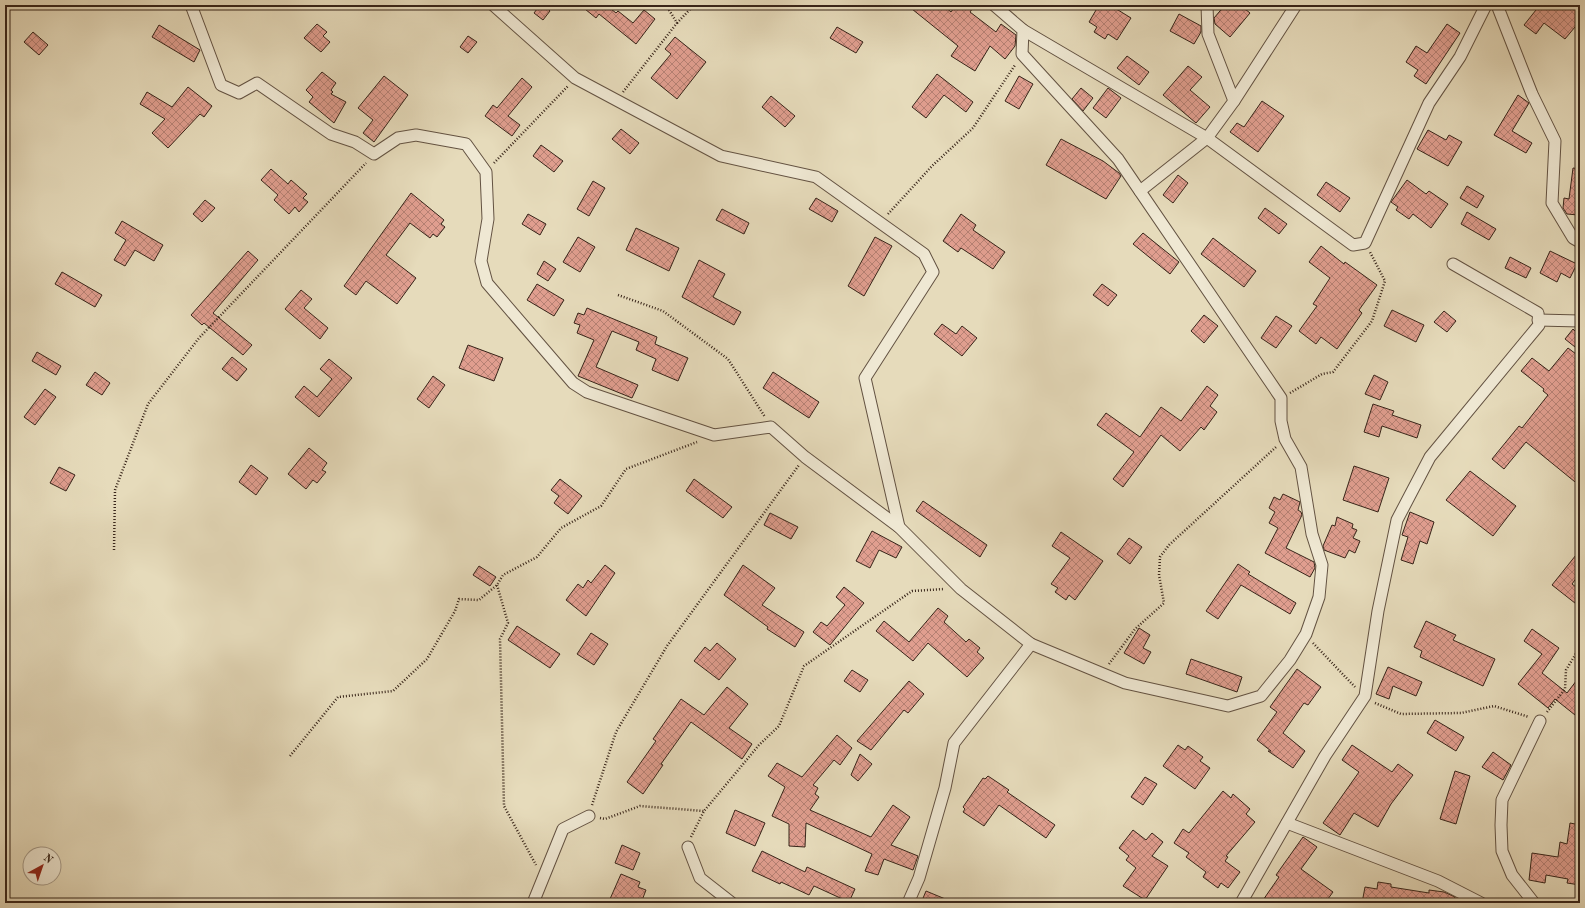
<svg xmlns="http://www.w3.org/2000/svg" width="1585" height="908" font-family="'Old Standard TT',serif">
<defs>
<pattern id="building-cross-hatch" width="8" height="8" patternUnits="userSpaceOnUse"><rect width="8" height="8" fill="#e09e8f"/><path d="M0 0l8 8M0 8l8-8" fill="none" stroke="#b68174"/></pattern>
</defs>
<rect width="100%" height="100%" fill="#e6dbbb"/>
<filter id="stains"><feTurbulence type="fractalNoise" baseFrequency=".005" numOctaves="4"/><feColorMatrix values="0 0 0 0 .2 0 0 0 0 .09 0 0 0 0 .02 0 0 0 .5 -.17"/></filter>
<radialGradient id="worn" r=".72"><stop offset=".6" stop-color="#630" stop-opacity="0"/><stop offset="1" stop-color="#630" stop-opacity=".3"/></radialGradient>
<g fill="url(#building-cross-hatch)" stroke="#372419">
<polygon points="540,5 544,5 550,11 543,20 534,13"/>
<polygon points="580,5 606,5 616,13 618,11 633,23 644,10 655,19 636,44 599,14 596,18"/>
<polygon points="907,5 943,5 951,12 956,5 975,5 970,12 996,32 1001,24 1016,35 1015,46 1005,59 990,46 975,71 951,56 958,46"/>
<polygon points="1099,5 1110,5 1131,18 1117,40 1108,34 1105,39 1094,32 1097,27 1089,22"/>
<polygon points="1225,5 1240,5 1250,13 1230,37 1215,24 1214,18"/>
<polygon points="1540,5 1580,5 1580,21 1565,39 1544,23 1536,34 1524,25"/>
<polygon points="1179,14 1201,26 1201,32 1194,44 1170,31"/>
<polygon points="317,24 327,32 323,36 330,42 321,52 304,38"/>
<polygon points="1447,24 1460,33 1426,84 1414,76 1418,70 1406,62 1416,46 1427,53"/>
<polygon points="159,25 200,50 194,62 152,37"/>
<polygon points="837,27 863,42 856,53 830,38"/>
<polygon points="33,32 48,45 39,55 24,42"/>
<polygon points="468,36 477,42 468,53 460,47"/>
<polygon points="675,37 706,62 677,99 651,78 671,54 665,49"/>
<polygon points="1127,56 1149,72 1139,85 1117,68"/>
<polygon points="1188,66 1202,77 1190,90 1210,107 1196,123 1163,95"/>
<polygon points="322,72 336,83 331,90 333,92 331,94 346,102 334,123 309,102 313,97 306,90"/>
<polygon points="937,74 973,102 966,112 944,95 926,118 912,107"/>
<polygon points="384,76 408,95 374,142 363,133 373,120 358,108"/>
<polygon points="1019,76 1033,84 1019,109 1005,101"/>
<polygon points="522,78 532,87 508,116 520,125 512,136 485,116 493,105 497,108"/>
<polygon points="188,87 212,106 204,117 200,114 168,148 152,133 165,119 140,104 147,92 172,107"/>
<polygon points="1081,88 1093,98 1083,111 1072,99"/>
<polygon points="1108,88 1121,98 1106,118 1093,108"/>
<polygon points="1518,95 1529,103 1512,131 1532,143 1526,153 1494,135"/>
<polygon points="771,96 795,116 785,127 762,107"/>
<polygon points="1262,101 1284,116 1258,152 1230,132 1237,123 1244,127"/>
<polygon points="621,129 639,143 630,154 612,139"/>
<polygon points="1428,130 1446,140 1449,135 1462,142 1448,166 1417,149"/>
<polygon points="1061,139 1103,161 1119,173 1121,176 1106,199 1046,165"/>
<polygon points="541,145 563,161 554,172 533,156"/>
<polygon points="1573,168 1580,169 1580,199 1578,215 1567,214 1563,208 1564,198 1569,199"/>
<polygon points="271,169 288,184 291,180 307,194 303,198 308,202 299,212 295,207 289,214 274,200 278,195 261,180"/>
<polygon points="1178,175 1188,183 1173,203 1163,195"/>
<polygon points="1407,180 1426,194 1429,191 1448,204 1431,228 1413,214 1409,219 1396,210 1398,207 1391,202"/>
<polygon points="593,181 605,188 589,216 577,209"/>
<polygon points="1326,182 1350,198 1340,212 1317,195"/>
<polygon points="1467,186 1484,196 1477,208 1460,198"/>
<polygon points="411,193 444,220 441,224 445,227 437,237 433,234 430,238 410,223 386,255 416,278 397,304 366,281 356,295 344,286"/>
<polygon points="816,198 838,211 832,222 809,209"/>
<polygon points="205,200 215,208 202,222 193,214"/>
<polygon points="1265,208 1287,224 1279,234 1258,218"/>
<polygon points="722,209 749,223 744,234 716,220"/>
<polygon points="1467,212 1496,229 1489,240 1461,224"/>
<polygon points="528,214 546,224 540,235 522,224"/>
<polygon points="961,214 976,225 973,230 1005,252 993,269 961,248 958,252 943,241"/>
<polygon points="122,221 163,245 154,261 135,250 125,266 114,260 126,240 115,233"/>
<polygon points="636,228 679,248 669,271 626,250"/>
<polygon points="1143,233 1179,262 1170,274 1133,244"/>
<polygon points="578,237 595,247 580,272 563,262"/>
<polygon points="875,237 892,246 864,296 848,286"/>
<polygon points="1213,238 1256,271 1244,287 1201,254"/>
<polygon points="1321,246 1344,264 1345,262 1377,285 1359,310 1362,313 1337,349 1321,337 1316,344 1299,331 1317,306 1313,304 1330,278 1309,262"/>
<polygon points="248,251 258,260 213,313 252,345 243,355 204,323 202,325 191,315"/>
<polygon points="1550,251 1577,264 1570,278 1561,273 1557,282 1540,273"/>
<polygon points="1510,257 1531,268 1526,278 1505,268"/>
<polygon points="699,260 725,274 713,297 741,312 734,325 682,297"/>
<polygon points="544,261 556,269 548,281 537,274"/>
<polygon points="62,272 102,295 95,307 55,284"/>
<polygon points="537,284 564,300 554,316 527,300"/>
<polygon points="1102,284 1117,295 1108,306 1093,295"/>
<polygon points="301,290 312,299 304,308 328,328 320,339 285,309"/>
<polygon points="587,308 657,337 655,344 688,358 678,381 652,370 656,359 636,350 639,342 612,331 596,367 638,385 632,398 578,376 594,340 577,333 580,325 574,323 578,313 584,315"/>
<polygon points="1392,310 1424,325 1416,342 1384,326"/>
<polygon points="1444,311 1456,321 1447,332 1434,322"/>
<polygon points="1204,315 1218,326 1204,343 1191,331"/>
<polygon points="1276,316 1292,326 1276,348 1261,338"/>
<polygon points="942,324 956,334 962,326 977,338 962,356 934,334"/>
<polygon points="1573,329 1580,336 1580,341 1575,347 1565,339"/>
<polygon points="468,345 503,358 494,381 459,368"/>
<polygon points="1568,348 1580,357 1580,486 1526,442 1504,469 1492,459 1519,426 1522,428 1548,395 1543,391 1544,389 1521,371 1532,358 1549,371"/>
<polygon points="37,352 61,366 56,375 32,361"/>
<polygon points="232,357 247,369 237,381 222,369"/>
<polygon points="329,359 352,378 319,417 295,397 304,386 317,397 332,379 320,369"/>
<polygon points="95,372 110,383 102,395 86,385"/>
<polygon points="773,372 819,402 809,418 763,388"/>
<polygon points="1374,375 1388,382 1380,400 1365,394"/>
<polygon points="433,376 445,385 429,408 417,399"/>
<polygon points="1207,386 1218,395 1210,406 1217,412 1204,430 1201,427 1180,451 1161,435 1123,487 1113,479 1134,452 1097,425 1106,413 1140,437 1161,407 1181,421"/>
<polygon points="45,389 56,397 35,425 24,417"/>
<polygon points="1373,404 1394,411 1392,415 1421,425 1417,438 1382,426 1379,437 1364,432"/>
<polygon points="309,448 327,463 322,470 326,472 317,483 313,480 306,489 288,474"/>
<polygon points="251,465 268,478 256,495 239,482"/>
<polygon points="1354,466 1389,478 1378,512 1343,500"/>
<polygon points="59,467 75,475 66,491 50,483"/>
<polygon points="1470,471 1516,506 1493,536 1446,500"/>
<polygon points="560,479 582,496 568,514 554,503 559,496 551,490"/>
<polygon points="694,479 732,507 723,518 686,491"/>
<polygon points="1283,494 1300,502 1298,510 1301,512 1302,515 1286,548 1314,562 1315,568 1310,577 1265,553 1278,528 1269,523 1275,512 1269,508 1274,497 1280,500"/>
<polygon points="923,501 987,545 980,557 916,511"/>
<polygon points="1410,512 1434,522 1427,544 1420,541 1413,564 1401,560 1408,537 1402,535"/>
<polygon points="770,513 798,527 791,539 764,525"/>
<polygon points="1337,517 1353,524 1352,528 1357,530 1353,538 1360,541 1355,553 1349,550 1345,558 1324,550 1323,546 1332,525 1335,526"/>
<polygon points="872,531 902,547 896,558 879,550 870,568 856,561"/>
<polygon points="1061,532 1103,561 1075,600 1069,595 1066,600 1055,592 1058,588 1051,584 1070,558 1052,546"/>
<polygon points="1129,538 1142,547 1130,564 1117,554"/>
<polygon points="1580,550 1580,573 1572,584 1580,590 1580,607 1552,585"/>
<polygon points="1238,564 1250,572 1248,574 1296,603 1290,614 1241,585 1218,619 1206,611"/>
<polygon points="605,565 615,573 586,616 566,600 578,584 583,588 588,580 591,583"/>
<polygon points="743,565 775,588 762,605 804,632 795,647 767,629 768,627 724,595"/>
<polygon points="479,566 496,577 490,586 473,575"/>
<polygon points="844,587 864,603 830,645 813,632 821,622 827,626 845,605 836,597"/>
<polygon points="938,608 948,616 944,622 966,642 969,639 980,648 977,652 984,658 967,677 928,643 913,661 876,631 884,621 909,642"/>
<polygon points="1426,621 1456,635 1453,640 1495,659 1483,686 1420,657 1422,651 1414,647"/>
<polygon points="517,626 560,654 550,668 508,640"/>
<polygon points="1139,628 1150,635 1143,648 1151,652 1144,664 1124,653"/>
<polygon points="1532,629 1559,648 1542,673 1567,693 1580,676 1580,719 1555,699 1548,708 1518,684 1542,654 1524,641"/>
<polygon points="591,633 608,644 594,665 577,654"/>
<polygon points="717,643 736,659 719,680 694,661 705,647 710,651"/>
<polygon points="1191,659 1242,677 1237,692 1186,674"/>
<polygon points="1388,667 1422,682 1416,696 1393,686 1389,699 1376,694"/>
<polygon points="1297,669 1321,687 1308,705 1304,703 1283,733 1305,751 1293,768 1268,751 1271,751 1257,740 1277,712 1270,707"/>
<polygon points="852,670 868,680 860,692 844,681"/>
<polygon points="909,681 924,694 908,713 904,710 871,750 857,741"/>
<polygon points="727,687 748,704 729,728 752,744 742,759 691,722 661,764 663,765 643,794 627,782 656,741 653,739 681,699 704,715"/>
<polygon points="1435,720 1464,737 1456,751 1427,733"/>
<polygon points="837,735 852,748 840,765 834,760 813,785 818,788 815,794 819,797 810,810 871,837 893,805 910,817 891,845 918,856 913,870 884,859 878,875 865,871 872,854 806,823 805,847 789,846 789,824 772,816 785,787 768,776 777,763 802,777"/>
<polygon points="1178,745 1185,750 1188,746 1203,757 1200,761 1210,768 1195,789 1163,766"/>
<polygon points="1352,745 1392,772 1398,764 1413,775 1391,804 1378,827 1354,813 1340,835 1323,823 1359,772 1342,760"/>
<polygon points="1493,752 1511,765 1503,780 1482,767"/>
<polygon points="860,754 872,764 858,781 851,775"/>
<polygon points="1455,771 1470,776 1456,824 1440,819"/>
<polygon points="988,776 1009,790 1007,792 1055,825 1046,838 999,805 984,826 963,812 965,809 963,807 983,778 985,779"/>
<polygon points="1145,777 1157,784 1143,805 1131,797"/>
<polygon points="1223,791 1231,798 1233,794 1250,809 1246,814 1255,822 1226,856 1228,857 1225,861 1240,872 1228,888 1221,883 1218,888 1203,877 1206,872 1186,857 1189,853 1174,843 1183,829 1189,833"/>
<polygon points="735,810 765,823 755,846 726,833"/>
<polygon points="1570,823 1580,825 1580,885 1567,883 1568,879 1546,875 1545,883 1529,880 1532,853 1558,857 1560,842 1567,844"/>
<polygon points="1133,830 1146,840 1152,833 1163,842 1152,856 1168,866 1145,900 1123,886 1136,868 1126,860 1129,856 1119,848"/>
<polygon points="1303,837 1317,847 1301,869 1333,892 1325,903 1261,903 1279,877 1276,875"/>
<polygon points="622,845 640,853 633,870 615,863"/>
<polygon points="762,851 805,872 807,867 855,889 849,902 814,886 809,895 781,882 780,884 752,871"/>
<polygon points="621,874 640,882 638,887 646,890 641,903 619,903 610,899"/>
<polygon points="1378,882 1391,884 1391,887 1429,893 1429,890 1444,892 1455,897 1454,903 1362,903 1365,887 1377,889"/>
<polygon points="926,891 955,903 921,903"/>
</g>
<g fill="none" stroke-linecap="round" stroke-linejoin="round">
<g stroke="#635242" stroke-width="13">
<g id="minor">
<polyline points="191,5 221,85 239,93 257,83 331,134 355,142 374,154 398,138 416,135 466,144 486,172 488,219 481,261 487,283 573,383 587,392 714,435 771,427 805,457 899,527 961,589 1031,644 1125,683 1228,706 1261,696 1290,660 1306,634 1319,597 1322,565 1312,534 1301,467 1285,439 1281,421 1281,398 1118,159 1022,54 1023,30 994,5"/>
<polyline points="493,5 575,78 721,156 816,177 924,254 933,272 865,378 899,527"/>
<polyline points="1497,5 1532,94 1555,141 1552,203 1573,238 1580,242"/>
<polyline points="1023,30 1207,138 1353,245 1365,243 1429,103 1460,57 1486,5"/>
<polyline points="1234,101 1296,5"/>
<polyline points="1140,191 1207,138 1234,101 1208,34 1207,5"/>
<polyline points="1538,320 1580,321"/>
<polyline points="1287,823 1438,881 1481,903"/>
<polyline points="688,847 700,878 732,903"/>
<polyline points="533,903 563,829 589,816"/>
<polyline points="908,903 919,878 945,788 954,743 1031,644"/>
<polyline points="1241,903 1325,756 1365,696 1378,611 1397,520 1430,457 1539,325 1538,313 1453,264"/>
<polyline points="1534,903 1512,875 1502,851 1501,825 1502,800 1540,721"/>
</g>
</g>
<g stroke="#372419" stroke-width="2.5" stroke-dasharray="1 2" stroke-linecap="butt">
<polyline points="677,23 694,5"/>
<polyline points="623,92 677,23 666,5"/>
<polyline points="494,163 568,86"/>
<polyline points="888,214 932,166 973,128 1015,65"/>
<polyline points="618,295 663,311 728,359 765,417"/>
<polyline points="1290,393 1322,374 1333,372 1372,321 1385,281 1370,252"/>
<polyline points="114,550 115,490 148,404 199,338 366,163"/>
<polyline points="497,585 508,623 500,639 504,806 536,865"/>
<polyline points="1313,643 1355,687"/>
<polyline points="1109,664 1135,629 1164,603 1159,575 1160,557 1169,545 1276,447"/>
<polyline points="1375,703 1401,714 1461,713 1494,706 1529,717"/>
<polyline points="1547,712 1565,689 1566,670 1580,647"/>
<polyline points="290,756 338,697 393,691 427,659 455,611 459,599 479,600 497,585 503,575 537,557 561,528 601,506 626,469 697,442"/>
<polyline points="592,805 616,732 667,646 799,465"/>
<polyline points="600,818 605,819 640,806 704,811"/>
<polyline points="691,837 704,811 759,745 779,726 804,666 912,591 944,589"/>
</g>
<use href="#minor" stroke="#efe8d3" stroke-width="11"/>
</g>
<rect width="1585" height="908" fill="none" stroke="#e6dbbb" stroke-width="20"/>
<rect x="6" y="6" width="1573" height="896" fill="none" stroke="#372419" stroke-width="2"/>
<rect x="10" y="10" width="1565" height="888" fill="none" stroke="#372419"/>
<g transform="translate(42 866) rotate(40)"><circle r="19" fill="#efe8d3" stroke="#a59a89"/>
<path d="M0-3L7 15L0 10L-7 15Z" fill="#8f2418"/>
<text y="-6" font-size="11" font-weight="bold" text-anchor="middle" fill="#372419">N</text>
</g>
<rect width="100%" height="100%" filter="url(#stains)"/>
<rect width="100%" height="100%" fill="url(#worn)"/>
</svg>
